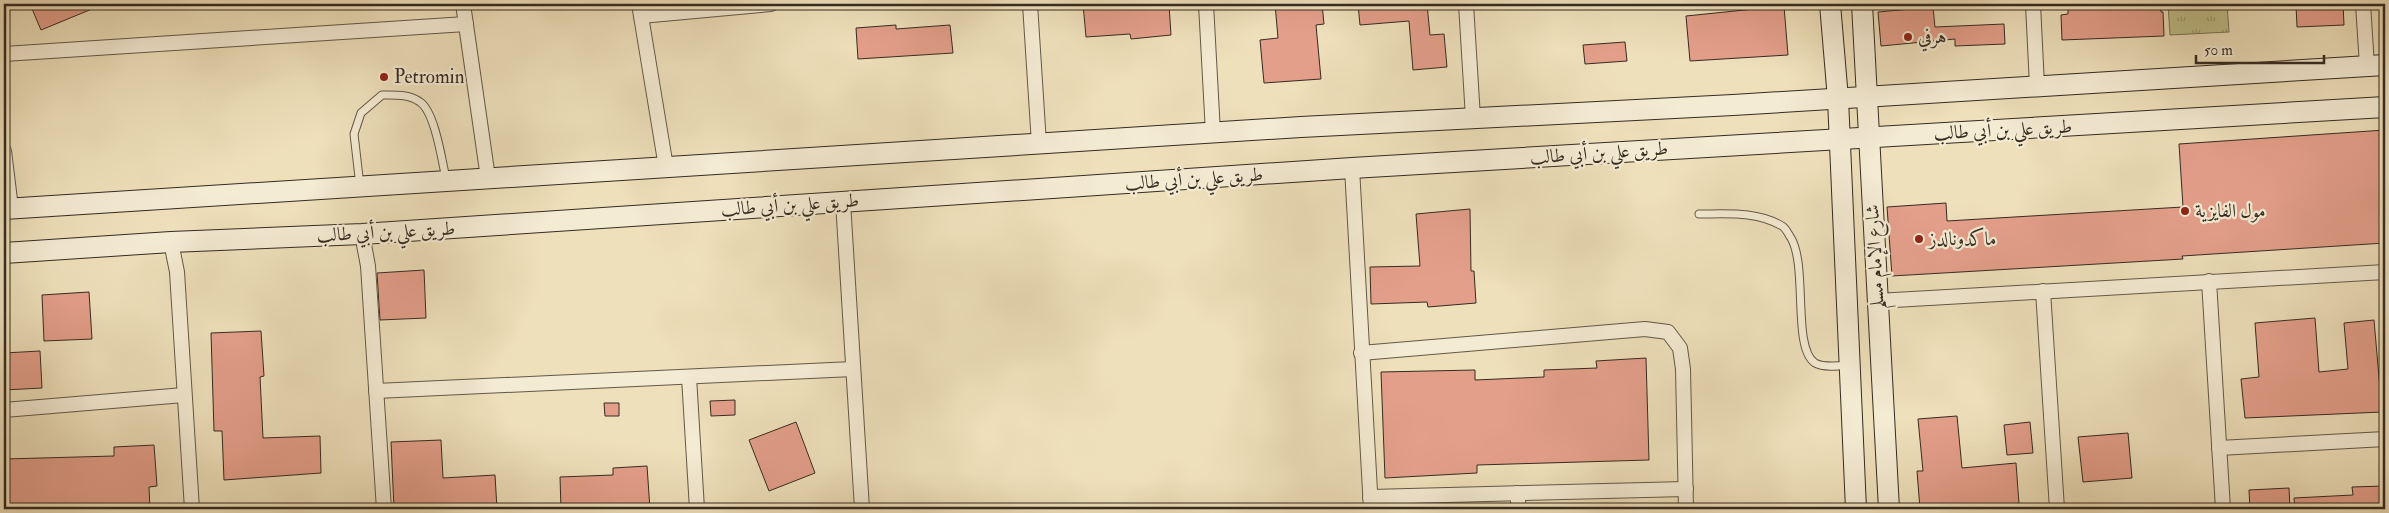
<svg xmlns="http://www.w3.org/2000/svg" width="2389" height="513" font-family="'IM FELL Double Pica',Amiri,serif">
<defs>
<pattern id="park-tufts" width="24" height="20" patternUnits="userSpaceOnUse" patternTransform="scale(1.25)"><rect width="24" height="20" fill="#c0c08b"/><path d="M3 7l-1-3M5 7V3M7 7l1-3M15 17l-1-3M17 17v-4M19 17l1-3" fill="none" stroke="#9d9c71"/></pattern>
</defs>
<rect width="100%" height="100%" fill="#eee0bb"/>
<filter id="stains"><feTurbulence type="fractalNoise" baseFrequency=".004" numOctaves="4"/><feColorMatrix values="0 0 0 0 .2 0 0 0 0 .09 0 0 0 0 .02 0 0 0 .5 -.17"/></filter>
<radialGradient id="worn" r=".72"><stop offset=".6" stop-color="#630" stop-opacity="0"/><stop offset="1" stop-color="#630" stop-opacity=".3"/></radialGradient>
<polygon fill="url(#park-tufts)" stroke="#7a7656" points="2168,4 2227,4 2229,32 2170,35"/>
<g fill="#e49f8b" stroke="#352b21">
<polygon points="30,4 104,4 41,30"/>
<polygon points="1083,4 1169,4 1171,35 1131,39 1130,34 1086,37"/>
<polygon points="1275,4 1322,4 1324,24 1316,25 1321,79 1264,83 1260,40 1278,38"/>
<polygon points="1358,4 1427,4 1430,35 1444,34 1447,67 1413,70 1409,21 1360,25"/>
<polygon points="2068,4 2160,4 2161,12 2163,12 2164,36 2062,40 2061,15 2068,14"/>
<polygon points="2343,4 2344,25 2297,27 2296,5"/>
<polygon points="1784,6 1788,55 1690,61 1686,16"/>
<polygon points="1933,7 1935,27 2004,24 2005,44 1955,46 1955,39 1881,46 1878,12"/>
<polygon points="896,25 896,29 950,25 953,53 858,59 856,28"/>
<polygon points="1625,42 1627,61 1585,64 1583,45"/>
<polygon points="2385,130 2385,243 2182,256 2183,259 1892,276 1887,207 1946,203 1947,221 2183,207 2179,144"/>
<polygon points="1470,209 1471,271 1474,271 1476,303 1428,307 1427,302 1371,304 1370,267 1420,266 1416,214"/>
<polygon points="424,270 426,318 380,320 377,273"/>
<polygon points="89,292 92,339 44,341 42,295"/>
<polygon points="2315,318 2319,372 2348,369 2344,323 2374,320 2382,412 2245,418 2241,379 2259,377 2255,323"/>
<polygon points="261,331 264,376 260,377 263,438 320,436 321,473 224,480 222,431 214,431 211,333"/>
<polygon points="40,351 42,388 4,390 4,353"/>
<polygon points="1646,358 1649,460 1477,465 1477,473 1385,478 1381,372 1475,370 1475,380 1544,377 1544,370 1597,368 1596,361"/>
<polygon points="735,400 735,415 711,416 710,401"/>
<polygon points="604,403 619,403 619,416 605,416"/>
<polygon points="1957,416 1962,468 2016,463 2019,504 1959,509 1920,509 1917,471 1923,471 1918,419"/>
<polygon points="796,422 815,473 769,491 749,440"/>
<polygon points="2030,422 2033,453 2007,455 2004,425"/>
<polygon points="2128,433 2132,478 2083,482 2078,437"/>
<polygon points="441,440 443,478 495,475 497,509 394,509 391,442"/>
<polygon points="154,445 157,486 149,487 150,509 8,509 7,494 4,494 4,459 114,456 114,447"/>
<polygon points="647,466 650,509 561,509 560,477 613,475 613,468"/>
<polygon points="2385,486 2385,509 2295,509 2294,498 2353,495 2352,487"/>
<polygon points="2289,488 2290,509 2250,509 2249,490"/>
</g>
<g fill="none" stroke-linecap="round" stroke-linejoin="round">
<g stroke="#635848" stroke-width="9">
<g id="service">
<path d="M 360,186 L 354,134 L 361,113 L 382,95 C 395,95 409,94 420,102 C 435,112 442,161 446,179"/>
<path d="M 1699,214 C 1727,214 1757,211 1782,226 C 1786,228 1788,234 1791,238 C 1808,267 1792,348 1815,363 C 1824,368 1839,366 1849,365"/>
</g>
</g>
<g stroke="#635848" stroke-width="16">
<g id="minor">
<polyline points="463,4 488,178"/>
<polyline points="639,4 666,167"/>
<polyline points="1030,4 1039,144"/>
<polyline points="1206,4 1213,133"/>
<polyline points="1466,4 1473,118"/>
<polyline points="2033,4 2037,86"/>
<polyline points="2363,4 2367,66"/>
<polyline points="641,16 771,4"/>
<polyline points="4,54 466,24"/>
<polyline points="4,151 11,208"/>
<polyline points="1352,168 1371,509"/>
<polyline points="843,202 862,509"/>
<polyline points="362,234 368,266 384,509"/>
<polyline points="171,242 177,272 192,509"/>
<polyline points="2209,281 2223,509"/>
<polyline points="2043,291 2057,509"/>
<polyline points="1877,301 2385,272"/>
<polyline points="1361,353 1645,329 1668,332 1680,348 1683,369 1686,509"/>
<polyline points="689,377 697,509"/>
<polyline points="376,391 853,369"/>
<polyline points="4,410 184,395"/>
<polyline points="2219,448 2385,439"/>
<polyline points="1517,493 1519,509"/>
<polyline points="1370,497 1686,489"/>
</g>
</g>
<g stroke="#352b21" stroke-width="22">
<g id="secondary">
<polyline points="1830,4 1838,99 1856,509"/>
<polyline points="1862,4 1889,509"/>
<polyline points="4,209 1301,127 1733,105 2385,65"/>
<polyline points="4,253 171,242 362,234 1352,168 2385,107"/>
</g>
</g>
<use href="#service" stroke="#f4ebd3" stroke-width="7"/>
<use href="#minor" stroke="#f4ebd3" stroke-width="14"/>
<use href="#secondary" stroke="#f4ebd3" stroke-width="20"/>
</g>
<g fill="#8f2418" stroke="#f4ebd3" stroke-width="2">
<circle cx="1908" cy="37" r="5"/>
<circle cx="384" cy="77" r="5"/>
<circle cx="2185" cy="211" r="5"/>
<circle cx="1919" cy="239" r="5"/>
</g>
<g text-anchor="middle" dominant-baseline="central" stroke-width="4.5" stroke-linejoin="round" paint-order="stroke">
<g font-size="19" fill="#352b21" stroke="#f4ebd3" text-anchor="start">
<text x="1918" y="37">هرفي</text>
<text x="394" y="77">Petromin</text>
<text x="2195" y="211">مول الفايزية</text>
<text x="1929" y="239">ماكدونالدز</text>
</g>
<g font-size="19" fill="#352b21" stroke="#f4ebd3">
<text transform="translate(2003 130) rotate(-3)">طريق علي بن أبي طالب</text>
<text transform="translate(1599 153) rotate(-4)">طريق علي بن أبي طالب</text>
<text transform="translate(1194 179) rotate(-4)">طريق علي بن أبي طالب</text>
<text transform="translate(790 205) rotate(-4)">طريق علي بن أبي طالب</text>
<text transform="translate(386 232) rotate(-3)">طريق علي بن أبي طالب</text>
<text transform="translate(1875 257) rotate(-93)">شارع الإمام مسلم</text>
</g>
</g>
<rect width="2389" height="513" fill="none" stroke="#eee0bb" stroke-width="20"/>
<rect x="5" y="5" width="2379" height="503" fill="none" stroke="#352b21" stroke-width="2.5"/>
<rect x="10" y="10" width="2369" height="493" fill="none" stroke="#352b21"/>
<path d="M2196 55v8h128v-8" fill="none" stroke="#352b21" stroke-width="2.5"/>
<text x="2204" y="55" font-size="15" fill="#352b21" stroke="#f4ebd3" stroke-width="4" paint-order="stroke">50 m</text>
<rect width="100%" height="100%" filter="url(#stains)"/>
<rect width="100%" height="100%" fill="url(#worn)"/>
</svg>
